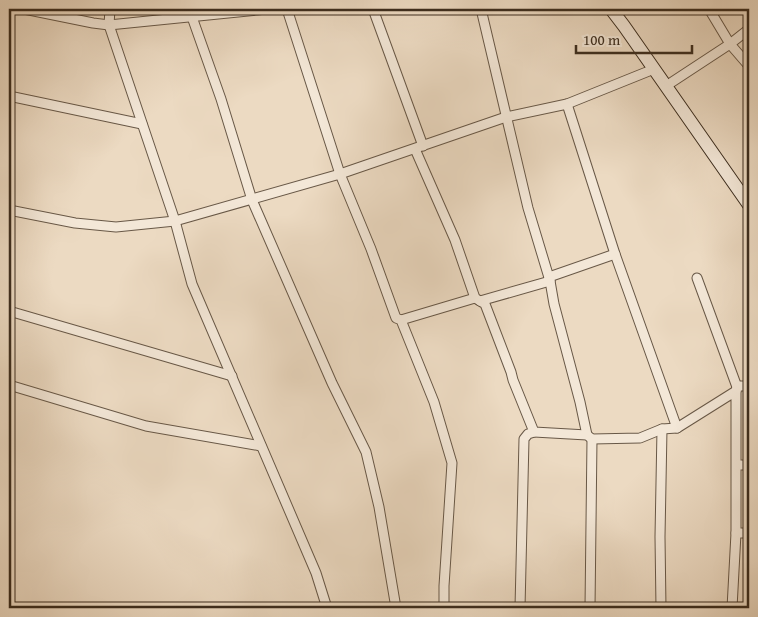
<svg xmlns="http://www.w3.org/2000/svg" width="758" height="617" font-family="'Gentium Book Plus',serif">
<rect width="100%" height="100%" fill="#ecdac2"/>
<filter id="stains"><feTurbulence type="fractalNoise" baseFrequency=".004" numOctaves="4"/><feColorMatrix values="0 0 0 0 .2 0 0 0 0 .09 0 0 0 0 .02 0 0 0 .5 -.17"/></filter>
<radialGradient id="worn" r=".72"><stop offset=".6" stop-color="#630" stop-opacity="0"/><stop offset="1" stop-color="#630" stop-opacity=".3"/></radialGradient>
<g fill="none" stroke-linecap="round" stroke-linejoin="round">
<g stroke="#685847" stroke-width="11">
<g id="minor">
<polyline points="24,9 93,23 109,25 267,9"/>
<polyline points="110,9 109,25 175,221 192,284 316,573 327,608"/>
<polyline points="287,9 340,174 371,249 396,318 401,320 434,402 452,463 444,586 444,608"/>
<polyline points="373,9 423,146"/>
<polyline points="481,9 528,208 550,281 554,304 580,402 587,435"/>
<polyline points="709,9 730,44 749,66"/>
<polyline points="192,17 221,99 252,200 332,383 366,452 379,507 396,608"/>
<polyline points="666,86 730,44 749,29"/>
<polyline points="9,96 142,124"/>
<polyline points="567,104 615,254 677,428"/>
<polyline points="415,149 455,240 475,298 485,304 511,372 513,380 534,432 587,435 592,439 640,438 662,429 677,428 736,391 736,533 732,608"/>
<polyline points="9,210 75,223 116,227 175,221 340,174 506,117 567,104 654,69"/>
<polyline points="549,277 615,254"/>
<polyline points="697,278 737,387"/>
<polyline points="480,301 550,281"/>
<polyline points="9,311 232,376"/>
<polyline points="401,320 475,298"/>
<polyline points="9,385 146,426 261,446"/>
<polyline points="736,391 737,387 740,386 749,386"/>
<polyline points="737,465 749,465"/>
<polyline points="736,533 749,533"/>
<polyline points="520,608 524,439 528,434 534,432"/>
<polyline points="590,608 592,439"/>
<polyline points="661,608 660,537 662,429"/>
</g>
</g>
<g stroke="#3c2d1e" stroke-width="14">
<polyline id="secondary" points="611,9 624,26 749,205"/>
</g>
<use href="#minor" stroke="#f3e7d7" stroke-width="9"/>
<use href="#secondary" stroke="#f3e7d7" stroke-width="12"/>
</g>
<rect width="758" height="617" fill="none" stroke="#ecdac2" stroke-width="30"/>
<rect x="10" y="10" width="738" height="597" fill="none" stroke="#3c2d1e" stroke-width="2.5"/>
<rect x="15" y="15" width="728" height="587" fill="none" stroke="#3c2d1e"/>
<path d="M576 45v8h116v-8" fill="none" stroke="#3c2d1e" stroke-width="2.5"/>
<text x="583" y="45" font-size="15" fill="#3c2d1e" stroke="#f3e7d7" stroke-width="4" paint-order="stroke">100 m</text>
<rect width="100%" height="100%" filter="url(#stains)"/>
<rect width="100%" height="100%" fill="url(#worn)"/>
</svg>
